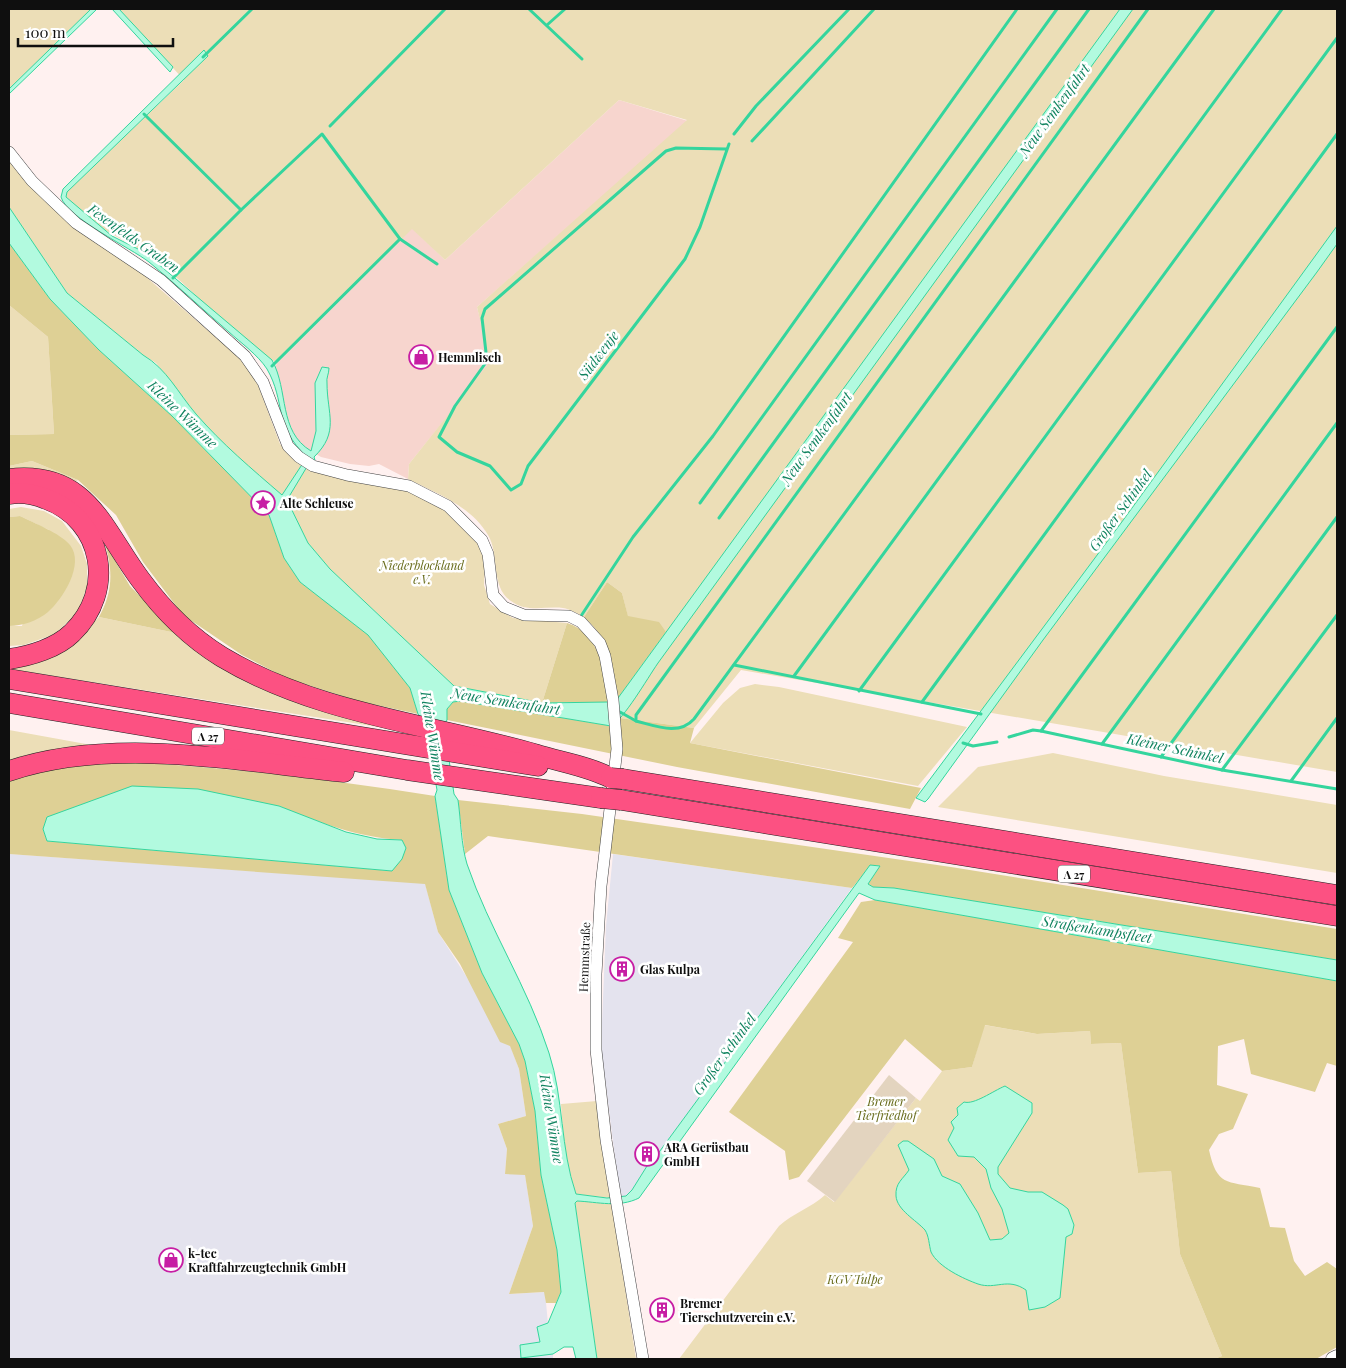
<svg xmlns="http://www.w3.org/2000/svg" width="1346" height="1368" font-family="'Playfair Display',serif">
<rect width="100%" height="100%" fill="#fff1f0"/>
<g fill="#e4e3ee">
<polygon points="9,854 425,883 438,932 510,1045 519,1069 526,1116 498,1124 507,1149 505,1174 525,1174 533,1226 509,1294 545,1292 548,1324 542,1326 540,1342 520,1345 522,1358 553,1354 553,1359 9,1359"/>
<polygon points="613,854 852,888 654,1159 652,1158 632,1190 626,1196 620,1197 601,1047 606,926"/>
</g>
<polygon fill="#f7d5ce" points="619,100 688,121 477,307 491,362 409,464 408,479 379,464 369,466 350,464 321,457 302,446 290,430 275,367 277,363 412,228 445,260"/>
<g fill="#ecdeb7">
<polygon points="9,9 91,9 9,89"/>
<path d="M 119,9 L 1337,9 L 1337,772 L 741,670 L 694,728 L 620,718 L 618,698 L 666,632 L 628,617 L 622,593 L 607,582 L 584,617 C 578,614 570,609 563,608 C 545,606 527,613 511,601 C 490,587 500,555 488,535 C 471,506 436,493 408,479 L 409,464 L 490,362 L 477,307 L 687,120 L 619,100 L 445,260 L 412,229 L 277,363 C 229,337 190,282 144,252 C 120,237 83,222 66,197 L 66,192 L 184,80 Z"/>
<polygon points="9,158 243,361 258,385 280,444 295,461 400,488 437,504 463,526 477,540 485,560 484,585 490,604 513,618 567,623 542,703 454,686 330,569 308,543 287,500 233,454 195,413 156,363 143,355 67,293 9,207"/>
<polygon points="9,305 48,337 54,434 9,435"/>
<polygon points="32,461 78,480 71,484 9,474 9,466"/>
<polygon points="21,507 44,511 62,521 81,546 87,564 87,586 78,612 55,634 24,645 9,646 9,626 22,626 49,530 20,516 9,517 9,509"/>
<polygon points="99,617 176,633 398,730 9,669 63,652"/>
<polygon points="755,684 779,687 967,727 918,786 690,743 723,703 740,688"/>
<polygon points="9,730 108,748 9,764"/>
<polygon points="1053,753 1164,776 1337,805 1337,873 938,807 978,767"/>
<path d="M 984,1025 L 1037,1034 L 1090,1031 L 1091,1044 L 1121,1043 L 1138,1173 L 1171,1171 L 1180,1254 L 1222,1356 L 1214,1359 L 679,1359 L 779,1226 C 793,1213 811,1208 825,1195 L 834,1202 L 916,1098 L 920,1101 L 942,1071 L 972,1067 Z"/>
<path d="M 597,1101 L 611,1198 L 576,1194 C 566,1165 563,1135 561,1104 Z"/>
<polygon points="577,1201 612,1204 636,1359 597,1359 575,1203"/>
</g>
<g fill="#ded095" fill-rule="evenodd">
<polygon points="9,243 50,299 99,350 172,416 269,515 284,558 300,582 368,634 410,688 418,714 358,701 286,678 242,655 183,615 143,562 116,515 78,480 32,461 9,466 9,435 54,434 48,337 9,305"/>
<path d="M 20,516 C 34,523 60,533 70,545 C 85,564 63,599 48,612 C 37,621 22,626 9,626 L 9,517 Z"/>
<path d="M 105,544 L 130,586 L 176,633 L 99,617 C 113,592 113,571 105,544 Z"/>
<path d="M 607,582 L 622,593 L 628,616 L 659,622 L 666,632 L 618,698 C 612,663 612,642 584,617 Z"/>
<path d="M 567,623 C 601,634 604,671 608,702 L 542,703 Z"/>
<polygon points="461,701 611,726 620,718 694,728 690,743 921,788 910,809 677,767 447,720 447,709 453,702"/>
<path d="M 127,762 C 231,767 332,780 435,796 L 449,890 L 482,973 L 519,1044 L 525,1061 L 535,1111 L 541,1175 L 557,1250 L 561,1292 L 556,1303 L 546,1303 L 544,1292 L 509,1294 L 533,1226 L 525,1175 L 505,1174 L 507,1149 L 498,1124 L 526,1116 L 519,1069 L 510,1046 L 500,1042 L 460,964 L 438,932 L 425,884 L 9,854 L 9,779 L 70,764 ZM 279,806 C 321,823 356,837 402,840 L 392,871 L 47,841 L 43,829 Z"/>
<polygon points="458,800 582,814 951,867 1337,929 1337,960 894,888 873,887 868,884 880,866 871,865 852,888 488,836 465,854"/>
<path d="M 875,900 L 1337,981 L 1337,1066 L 1327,1063 L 1315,1092 L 1251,1074 L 1244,1039 L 1218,1046 L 1217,1085 L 1248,1094 L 1233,1129 L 1219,1134 L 1209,1150 C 1217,1186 1226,1181 1260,1188 L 1270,1227 L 1285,1228 L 1294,1261 L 1305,1276 L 1327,1262 L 1337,1269 L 1337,1347 L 1316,1359 L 1214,1359 L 1222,1356 L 1180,1254 L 1171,1171 L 1138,1173 L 1121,1043 L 1091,1044 L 1090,1031 L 1037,1034 L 985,1025 L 972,1067 L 942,1071 L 905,1039 L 799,1177 L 789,1180 L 785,1151 L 729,1112 L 853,942 L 838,938 L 861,902 Z"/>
</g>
<polygon fill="#e3d4bf" points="889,1075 916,1098 835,1202 807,1181"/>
<g fill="#b2fadf" stroke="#34d59d">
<polygon points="91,9 97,9 9,94 9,89"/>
<polygon points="112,9 119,9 173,67 170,72"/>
<path d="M 1120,9 L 1133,9 L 658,663 C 647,679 624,719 611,726 L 461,701 L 453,702 L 447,709 L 447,720 L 444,725 L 454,794 L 458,800 C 461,821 461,844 467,864 C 489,929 528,987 549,1053 C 564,1099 560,1148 576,1194 L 607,1198 L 626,1196 L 632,1190 L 652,1158 L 654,1159 L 870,865 L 880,866 L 868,884 L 873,887 L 894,888 L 1337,960 L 1337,981 L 875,900 L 859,893 L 639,1198 C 619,1208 598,1202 577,1201 L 575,1203 L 597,1359 L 576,1359 L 573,1347 L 564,1347 L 553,1354 L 521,1358 L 520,1345 L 540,1342 L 537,1327 L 548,1323 L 561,1292 L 557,1250 L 541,1175 L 535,1111 L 525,1061 L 519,1044 L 482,973 L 449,890 L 435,796 L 437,790 L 425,722 L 418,714 L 410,688 L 368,635 L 300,582 L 284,558 L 269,515 L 172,416 L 99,350 L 50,299 L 9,243 L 9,207 L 67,293 L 143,355 C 167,369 178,393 196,414 C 222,444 252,469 282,495 L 307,457 C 273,425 286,402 267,369 C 258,355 241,343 229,332 C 202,309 176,284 149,262 C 131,248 67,218 61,197 L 63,189 L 204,50 L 208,56 L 67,192 L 66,197 L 112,236 L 144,252 L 272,360 C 289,391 278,431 311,451 L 316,431 L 315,383 L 322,367 L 329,368 C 329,374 326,378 327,383 C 327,414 340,432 314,457 L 315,460 L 311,460 L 287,500 L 308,543 L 330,569 L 454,686 L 542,703 L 608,702 L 618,698 L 629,683 Z"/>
<polygon points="1337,226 1337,244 1317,272 1043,640 928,799 925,802 916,798 1124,519"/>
<polygon points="132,786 198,789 279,806 346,832 377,839 402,840 406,848 402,859 392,871 47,841 43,829 47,817"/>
<path d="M 1005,1086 L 1032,1103 L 1032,1113 L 998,1167 L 998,1174 L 1010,1188 L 1028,1192 L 1042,1192 L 1063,1205 L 1068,1209 L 1074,1225 L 1072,1234 L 1066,1237 L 1060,1298 L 1045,1307 L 1029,1310 L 1026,1290 C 1007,1277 996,1290 978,1284 C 964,1279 938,1267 931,1252 C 929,1245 929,1236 925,1230 C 916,1220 897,1210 896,1196 C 895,1183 903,1179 909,1170 L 898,1145 L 903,1141 L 908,1141 L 934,1159 L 942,1176 L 960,1184 L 978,1213 L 990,1240 L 1002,1239 L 1009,1233 L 1002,1209 L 991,1188 L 986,1169 L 974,1157 L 958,1156 L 948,1140 L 954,1128 L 951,1122 L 958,1115 L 957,1108 L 964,1102 C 974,1105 993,1091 1005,1086 Z"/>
</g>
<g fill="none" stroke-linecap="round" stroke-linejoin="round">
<g stroke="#34d59d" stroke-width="3">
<polyline points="529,9 582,59"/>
<path d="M 1148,9 L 636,715 L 636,721 C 656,726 679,736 694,719 L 1214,9"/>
<polyline points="547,25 565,9"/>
<polyline points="203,57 252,9"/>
<polyline points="144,114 241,210"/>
<polyline points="330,126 445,9"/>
<polyline points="734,134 756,106 849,9"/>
<polyline points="752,141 874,9"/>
<polyline points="726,149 676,148 666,151 485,309 482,318 487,361 455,406 439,437 457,452 490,466 511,490 521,484 528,466 685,259 700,227 729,144"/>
<polyline points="173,278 241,210 322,134 400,239 437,264"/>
<polyline points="272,366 400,239"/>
<polyline points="700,503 1057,9"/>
<polyline points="719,518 1089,9"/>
<polyline points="581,616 633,537 713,436 1017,9"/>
<polyline points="734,665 981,714"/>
<polyline points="794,676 1282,9"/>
<polyline points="859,691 1337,38"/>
<polyline points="922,702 1337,134"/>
<polyline points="620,712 636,721"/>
<polyline points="1041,731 1337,327"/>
<polyline points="1009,737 1033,730 1041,731 1222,770 1337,789"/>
<polyline points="963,743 973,746 997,742"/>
<polyline points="1102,744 1337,423"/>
<polyline points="1161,757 1337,517"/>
<polyline points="1222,770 1337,615"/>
<polyline points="1291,781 1337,718"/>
</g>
<g stroke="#424242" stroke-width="12">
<polyline id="minor" points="9,152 32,181 76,223 161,280 245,356 263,382 288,446 299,457 313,466 347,475 409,486 448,506 482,540 488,554 493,595 504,607 524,615 569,616 581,622 600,643 605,656 613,700 617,749 601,886 596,974 596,1050 606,1140 643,1359"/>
</g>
<g stroke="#424242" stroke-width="15">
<polyline id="tertiary" points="1333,1359 1337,1357"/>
</g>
<g stroke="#202020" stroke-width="21">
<g id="motorway">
<path d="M 9,479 C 87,470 102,528 140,579 C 162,609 191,638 222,657 C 317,714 431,724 535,754 C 560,762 588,766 611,778"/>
<path d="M 9,494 C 22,492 34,494 46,499 C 104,520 116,591 72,633 C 57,648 30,656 9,659"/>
<polyline points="9,679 538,766"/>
<polyline points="9,703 407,770 601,798"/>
<path d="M 9,771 C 113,736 237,761 344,772"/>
<polyline points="623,779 1337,895"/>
<polyline points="621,800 1337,916"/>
</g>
</g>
<use href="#minor" stroke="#fff" stroke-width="11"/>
<use href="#tertiary" stroke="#fff" stroke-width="14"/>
<use href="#motorway" stroke="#fc5182" stroke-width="20"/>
<g stroke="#202020" stroke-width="21" stroke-linecap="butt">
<g id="motorway-bridge">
<polyline points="611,778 623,779"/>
<polyline points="601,798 621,800"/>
</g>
</g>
<use href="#motorway-bridge" stroke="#fc5182" stroke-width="20"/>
</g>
<defs>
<g id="shop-ring" transform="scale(1.25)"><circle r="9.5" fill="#fff" stroke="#c71ea4" stroke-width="1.5"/><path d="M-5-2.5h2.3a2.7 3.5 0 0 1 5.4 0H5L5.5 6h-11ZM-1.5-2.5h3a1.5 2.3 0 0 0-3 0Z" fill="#c71ea4"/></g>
<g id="sight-ring" transform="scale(1.25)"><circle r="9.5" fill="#fff" stroke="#c71ea4" stroke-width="1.5"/><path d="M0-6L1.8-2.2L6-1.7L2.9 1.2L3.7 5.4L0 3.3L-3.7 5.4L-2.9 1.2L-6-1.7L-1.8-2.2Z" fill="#c71ea4"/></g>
<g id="building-ring" transform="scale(1.25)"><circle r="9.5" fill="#fff" stroke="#c71ea4" stroke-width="1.5"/><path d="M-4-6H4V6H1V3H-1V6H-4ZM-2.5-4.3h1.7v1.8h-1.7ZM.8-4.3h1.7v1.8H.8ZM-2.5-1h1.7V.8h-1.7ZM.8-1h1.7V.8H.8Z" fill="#c71ea4"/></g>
</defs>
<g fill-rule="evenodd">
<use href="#shop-ring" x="421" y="357"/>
<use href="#sight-ring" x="263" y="503"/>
<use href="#building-ring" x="622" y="969"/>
<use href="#building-ring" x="647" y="1154"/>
<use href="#shop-ring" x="171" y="1260"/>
<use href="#building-ring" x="662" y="1310"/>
</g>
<g text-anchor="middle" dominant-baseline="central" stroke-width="5" stroke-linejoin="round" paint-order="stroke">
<g fill="#fff" stroke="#575757" stroke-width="1">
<rect x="192" y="727.5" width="32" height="17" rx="4"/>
<rect x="1058" y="865.5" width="32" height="17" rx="4"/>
</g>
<g font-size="11" font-weight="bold" fill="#0f0f0f">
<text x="208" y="736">A 27</text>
<text x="1074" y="874">A 27</text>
</g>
<g font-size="12" font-weight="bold" fill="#0f0f0f" stroke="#fff" text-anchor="start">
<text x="438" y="357">Hemmlisch</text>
<text x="280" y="503">Alte Schleuse</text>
<text x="640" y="969">Glas Kulpa</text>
<text x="664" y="1147">ARA Gerüstbau<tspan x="664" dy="14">GmbH</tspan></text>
<text x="188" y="1253">k-tec<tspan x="188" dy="14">Kraftfahrzeugtechnik GmbH</tspan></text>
<text x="680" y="1303">Bremer<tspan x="680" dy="14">Tierschutzverein e.V.</tspan></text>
</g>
<g font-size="12" font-style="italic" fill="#676b1a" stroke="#fff">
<text x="422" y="565">Niederblockland<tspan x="422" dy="14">e.V.</tspan></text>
<text x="886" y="1101">Bremer<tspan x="886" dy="14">Tierfriedhof</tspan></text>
<text x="855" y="1279">KGV Tulpe</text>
</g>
<g font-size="12" fill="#0f0f0f" stroke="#fff">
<text transform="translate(584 957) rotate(-88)">Hemmstraße</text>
</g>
<g font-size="14" font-style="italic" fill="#10835f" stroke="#fff">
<text transform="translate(1054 110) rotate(-54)">Neue Semkenfahrt</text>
<text transform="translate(134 238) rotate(35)">Fesenfelds Graben</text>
<text transform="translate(598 355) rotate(-53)">Südwenje</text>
<text transform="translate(183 414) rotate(44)">Kleine Wümme</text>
<text transform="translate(816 438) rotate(-54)">Neue Semkenfahrt</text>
<text transform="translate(1120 510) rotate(-54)">Großer Schinkel</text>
<text transform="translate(506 701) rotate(9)">Neue Semkenfahrt</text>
<text transform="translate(433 736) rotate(81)">Kleine Wümme</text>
<text transform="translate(1175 748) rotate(12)">Kleiner Schinkel</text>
<text transform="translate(1097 929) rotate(9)">Straßenkampsfleet</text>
<text transform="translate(724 1054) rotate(-54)">Großer Schinkel</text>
<text transform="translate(552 1119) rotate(81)">Kleine Wümme</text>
</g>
</g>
<rect width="1346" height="1368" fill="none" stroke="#0f0f0f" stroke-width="20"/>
<path d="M18 38v8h155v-8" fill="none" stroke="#0f0f0f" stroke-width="2.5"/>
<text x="25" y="38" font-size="15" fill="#0f0f0f" stroke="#ffffff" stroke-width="4" paint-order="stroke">100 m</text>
</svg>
